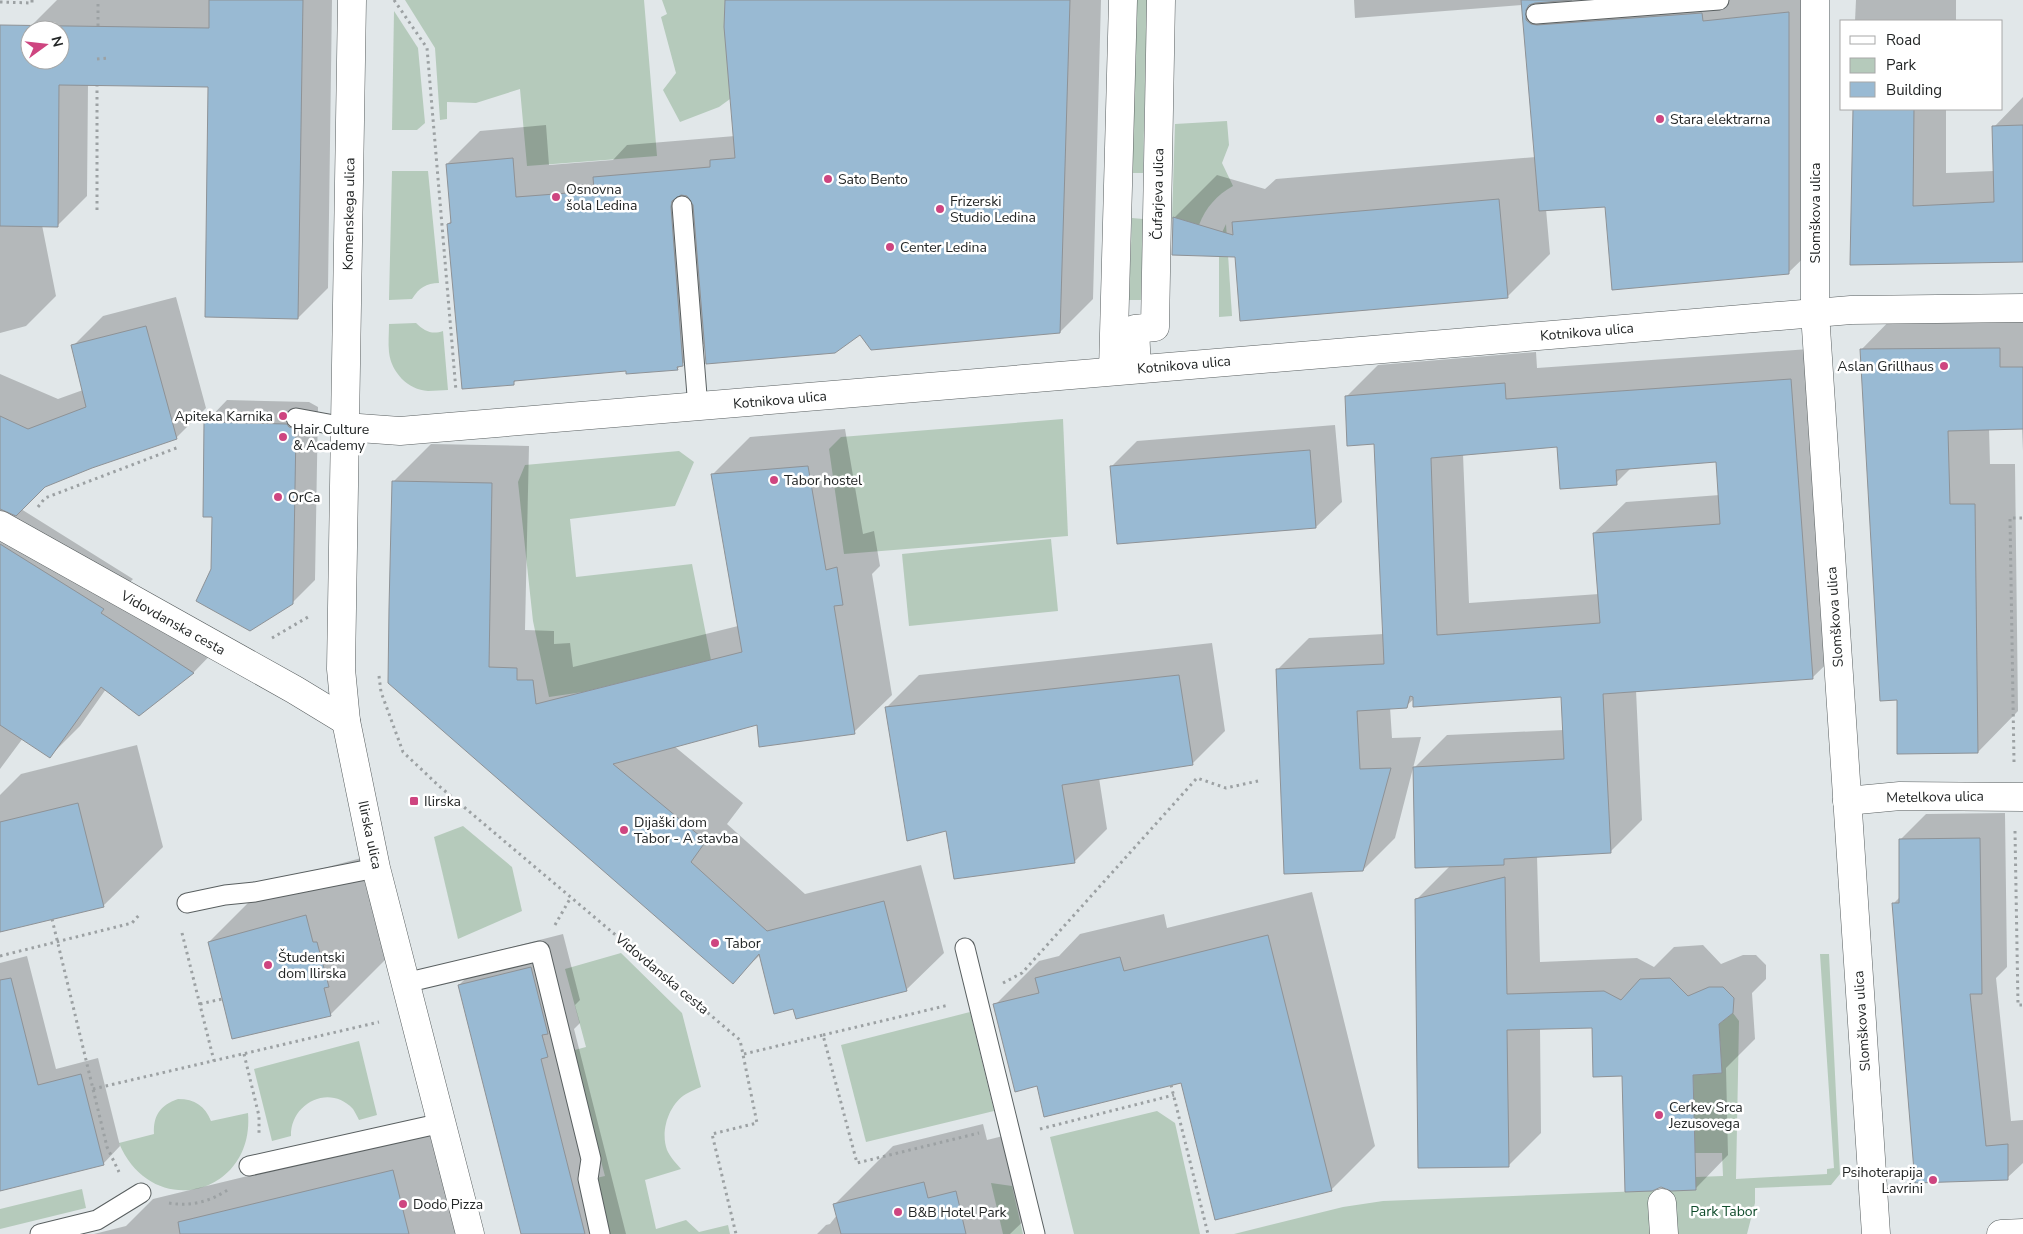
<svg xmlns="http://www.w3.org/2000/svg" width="2023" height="1234" font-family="'Nunito Sans',sans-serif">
<rect width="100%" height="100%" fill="#e1e7e9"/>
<g fill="#b5cabb">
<polygon points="405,0 644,0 657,156 527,166 520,89 476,103 447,102 447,119 440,120 435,48"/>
<polygon points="662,0 725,0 730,99 719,107 680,122 663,90 676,73 661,17 667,14"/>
<polygon points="1137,0 1147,0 1143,173 1132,173"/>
<polygon points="394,11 418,48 425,123 417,130 392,130"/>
<path d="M 1227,121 L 1229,145 L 1222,163 L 1233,186 C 1217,195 1206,207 1199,225 L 1176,218 L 1172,219 L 1175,124 Z"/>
<path d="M 392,171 L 428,171 L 439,283 C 426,283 419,288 412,299 L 389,300 Z"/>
<polygon points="1132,218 1143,219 1141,300 1129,300"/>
<polygon points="1226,224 1232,316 1219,317 1219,239"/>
<path d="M 416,323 C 424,331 432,335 443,331 L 448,390 C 442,390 435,391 428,391 C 408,390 391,372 389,352 C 388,343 389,333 389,324 Z"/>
<polygon points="1063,419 1068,536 844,554 829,449 841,437"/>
<polygon points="679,451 694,462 675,506 570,519 576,577 692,564 711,660 583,692 549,697 533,621 518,482 525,465"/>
<polygon points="1051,539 1058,611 909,626 902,554"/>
<polygon points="463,826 512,867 522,911 458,939 434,837"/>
<path d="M 621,953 L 682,1013 L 701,1087 C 696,1089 691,1091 686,1094 C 669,1104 660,1131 667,1150 C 670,1157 676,1163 681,1169 L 645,1180 L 656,1229 L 686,1220 L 699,1232 L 728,1225 L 730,1234 L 609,1234 L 596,1178 L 605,1176 L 571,1051 L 586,1047 L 565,969 Z"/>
<polygon points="1820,954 1829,954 1840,1174 1831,1185 1755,1188 1755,1203 1747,1234 1234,1234 1343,1207 1383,1201 1696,1189 1696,1177 1723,1176 1722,1153 1695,1153 1693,1075 1722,1073 1719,1024 1733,1013 1739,1021 1736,1179 1827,1174 1827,1169 1834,1168"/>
<polygon points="970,1012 994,1111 866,1142 841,1045"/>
<path d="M 359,1041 L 377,1115 L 359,1120 C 357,1116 355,1112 353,1109 C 329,1083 290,1104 291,1136 L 272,1141 L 254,1069 Z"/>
<path d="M 178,1099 C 195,1099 205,1106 211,1121 L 248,1113 C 255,1195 152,1222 119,1143 L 154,1134 C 153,1116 160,1105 178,1099 Z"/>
<polygon points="1157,1111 1175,1123 1200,1234 1074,1234 1050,1137"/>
<polygon points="991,1183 1012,1186 1023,1234 1003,1234"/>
<polygon points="82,1189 86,1208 0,1229 0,1209"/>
</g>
<g fill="#0003" fill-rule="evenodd">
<polygon points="57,0 332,0 328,288 298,318 209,86 88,84 87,196 57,226 42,225 56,296 26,326 0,333 0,162 30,60 60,60 60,30 31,30 31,26"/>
<polygon points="726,0 1101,0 1093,299 1060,332 860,333 705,343 677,369 627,370 517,380 513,383 448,224 452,220 447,164 480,131 546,125 549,165 613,160 627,145 735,136"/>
<polygon points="1354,0 1818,0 1818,244 1788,273 1606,205 1546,209 1550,254 1507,297 1236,256 1174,218 1217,175 1265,189 1276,179 1536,157 1522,5 1355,18"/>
<polygon points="1856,0 1956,0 1956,21 1855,21"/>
<polygon points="2023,97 2023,261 1851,264 1854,109 1946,109 1946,173 1994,171 1994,127"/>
<polygon points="176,297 206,408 176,438 92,467 44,486 21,509 133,579 130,582 223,642 194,672 139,715 106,689 80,726 50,756 23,738 0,769 0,374 58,399 83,390 73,346 103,316"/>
<polygon points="2023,308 2023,451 2022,428 1989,429 1990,464 2015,464 2018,711 1978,752 1898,699 1861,350 1901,309"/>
<path d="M 1823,348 L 1845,646 L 1813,677 L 1636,690 L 1642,820 L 1610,852 L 1537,856 L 1540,962 L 1637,958 L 1654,967 L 1674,947 L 1703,945 L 1721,964 L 1743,955 L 1756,955 L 1766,965 L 1766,979 L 1752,993 L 1755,1039 L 1726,1068 L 1728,1155 L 1696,1188 L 1593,1027 L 1540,1028 L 1541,1133 L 1508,1166 L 1416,900 L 1450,866 L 1415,767 L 1447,735 L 1564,730 L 1562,695 L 1414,699 L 1406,706 L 1390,707 L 1392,738 L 1421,737 L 1395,838 L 1363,870 L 1277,670 L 1309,638 L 1384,634 L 1375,442 L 1346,397 L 1378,365 L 1536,352 L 1537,368 ZM 1558,445 L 1616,483 L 1632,467 L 1717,461 L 1720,495 L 1626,502 L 1594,533 L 1599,594 L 1469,603 L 1463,454 Z"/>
<polygon points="227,400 309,402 318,407 315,580 292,603 213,569 214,516 205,423"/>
<polygon points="1335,425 1342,502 1316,527 1112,466 1137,441"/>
<polygon points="845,429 863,534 874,531 880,566 872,574 892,695 854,732 758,724 674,746 743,803 727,824 805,894 921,865 944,953 906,990 794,1007 760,955 732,982 389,683 394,481 431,444 529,446 525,630 554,631 554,644 570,643 573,667 738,626 712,475 750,437"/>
<polygon points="1212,643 1225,731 1192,764 1099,778 1107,829 1074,862 947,830 887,707 919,675"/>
<polygon points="137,745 163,847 103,906 0,931 0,795 21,774"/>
<polygon points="2005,813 2007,967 1996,978 2011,1121 2023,1120 2023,1163 2007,1178 1916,1182 1893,904 1901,896 1900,840 1926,814"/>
<polygon points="365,857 389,956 330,1015 209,942 268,883"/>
<polygon points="1312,892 1375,1146 1331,1190 1182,1081 1038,1085 995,1005 1039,961 1059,956 1080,934 1164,914 1167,928"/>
<polygon points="563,934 580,1000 575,1005 580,1023 574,1029 626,1234 522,1234 459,985 492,952"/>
<polygon points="27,956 56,1069 98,1058 120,1146 103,1164 0,1190 0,963"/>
<polygon points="983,1124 987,1140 1015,1133 1034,1211 1010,1234 817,1234 826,1225 830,1224 837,1215 834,1205 893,1146"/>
<polygon points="433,1131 458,1234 94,1234 126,1226 153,1199"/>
</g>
<g fill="#99bad3" stroke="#8e9296" fill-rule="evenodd">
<path d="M 209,0 L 303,0 L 298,319 L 205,317 L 208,87 L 59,85 L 58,227 L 0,226 L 0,25 L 209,28 ZM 30,30 L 60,30 L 60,60 L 30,60 Z"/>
<polygon points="725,0 1070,0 1060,333 871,350 860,335 835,353 706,364 693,205 687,196 681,195 672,201 671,207 683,366 677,367 678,370 626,374 626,371 514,381 514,385 462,389 447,224 451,223 446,164 513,158 516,197 594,191 593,177 710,167 710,160 735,158 724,27"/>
<polygon points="1521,0 1572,0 1535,3 1529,5 1526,10 1526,20 1531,24 1537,25 1702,13 1703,21 1789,12 1789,274 1612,290 1605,207 1539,211"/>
<polygon points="1853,109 1914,109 1913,206 1994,202 1992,126 2023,125 2023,262 1850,265"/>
<polygon points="1499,199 1508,298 1240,321 1235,257 1172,255 1173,217 1233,235 1232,222"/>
<polygon points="146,326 177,439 92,468 45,487 16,516 0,509 0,416 28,429 86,407 71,345"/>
<polygon points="2000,348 2000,367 2023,367 2023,429 1948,431 1950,504 1975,504 1978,753 1897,754 1897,700 1880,701 1860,349"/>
<path d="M 1791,379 L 1813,679 L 1603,694 L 1611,853 L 1504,859 L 1504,865 L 1415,868 L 1413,767 L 1564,759 L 1561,697 L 1413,707 L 1413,697 L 1410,696 L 1407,708 L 1357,711 L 1360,769 L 1391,768 L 1363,871 L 1284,874 L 1276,669 L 1384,664 L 1374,444 L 1347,446 L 1345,396 L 1505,383 L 1506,399 ZM 1557,447 L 1560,489 L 1617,485 L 1616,470 L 1716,462 L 1720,524 L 1593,533 L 1600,623 L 1437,635 L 1431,458 Z"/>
<polygon points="204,422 287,424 289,427 296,429 293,604 250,631 196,601 211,569 212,517 203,517"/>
<polygon points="1310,450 1316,528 1117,544 1110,466"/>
<polygon points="808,466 826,570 837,567 843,605 834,606 855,734 759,747 757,725 613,764 706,841 691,862 767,931 884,901 907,991 796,1019 793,1009 774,1014 759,954 733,984 388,683 389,608 392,481 492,483 489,667 517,668 517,680 533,680 536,704 742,652 711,474"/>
<polygon points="0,544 104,609 101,613 194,673 139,716 101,687 50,758 0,725"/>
<polygon points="1179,675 1193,765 1062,785 1075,863 954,879 946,831 907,841 885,707"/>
<polygon points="78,803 104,907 0,932 0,822"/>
<polygon points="1980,838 1982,994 1970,994 1986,1146 2008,1144 2008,1180 1915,1183 1892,903 1899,903 1899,839"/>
<polygon points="1505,877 1507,994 1604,991 1621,1000 1640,979 1670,978 1688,996 1709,987 1723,987 1734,998 1733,1013 1719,1024 1722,1073 1693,1075 1696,1190 1671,1191 1661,1187 1652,1191 1625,1192 1622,1076 1593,1077 1592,1028 1507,1030 1509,1167 1418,1168 1415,899"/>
<polygon points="306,915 313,942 317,942 329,987 324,988 331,1016 232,1039 208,942"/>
<polygon points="1268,935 1332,1191 1215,1220 1181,1083 1044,1117 1037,1086 1015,1092 993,1004 1039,993 1035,978 1120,957 1124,971"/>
<polygon points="531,967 548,1034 542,1035 548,1057 541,1059 585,1234 521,1234 458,985"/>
<polygon points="11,978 38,1085 81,1074 104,1165 0,1191 0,980"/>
<polygon points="393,1170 409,1234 180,1234 178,1222"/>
<polygon points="924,1182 928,1198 956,1191 966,1234 841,1234 833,1204"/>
</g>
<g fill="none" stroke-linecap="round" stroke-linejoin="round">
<g stroke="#595f60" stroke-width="21">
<g id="service">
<polyline points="1536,14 1719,0"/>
<polyline points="682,206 698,408"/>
<polyline points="296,418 345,427"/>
<polyline points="187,903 225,895 255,892 376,868"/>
<polyline points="965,948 1035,1234"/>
<polyline points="405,983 540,951 591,1159 588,1179 600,1234"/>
<polyline points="249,1166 442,1123"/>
<polyline points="40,1234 97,1220 141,1193"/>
</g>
</g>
<g stroke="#595f60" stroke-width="29">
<g id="pedestrian">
<polyline points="1137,369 1135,329 1155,327 1161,0"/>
<polyline points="1847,801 1900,796 2023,797"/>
<polyline points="1662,1203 1664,1234"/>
</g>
</g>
<g stroke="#595f60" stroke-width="29">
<g id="minor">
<polyline points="1815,0 1815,313 1876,1234"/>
<polyline points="1113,371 1123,0"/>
<polyline points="345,427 400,431 1851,310 2023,308"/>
<polyline points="0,525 295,690 346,721"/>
<polyline points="2001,1234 2023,1233"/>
</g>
</g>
<g stroke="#595f60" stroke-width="29">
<polyline id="secondary" points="352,0 341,669 346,721 376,868 470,1234"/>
</g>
<g stroke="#9ca1a3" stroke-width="3" stroke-dasharray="2.5 4" stroke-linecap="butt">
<polyline points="394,0 427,48 456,391"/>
<polyline points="0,2 32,3 32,0"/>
<polyline points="98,26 98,0"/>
<polyline points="97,59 109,58"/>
<polyline points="97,210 97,86"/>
<polyline points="38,507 45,498 179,447"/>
<polyline points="272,638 308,617"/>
<polyline points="379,676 381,692 403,752 439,786 740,1040 757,1123 712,1134 736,1234"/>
<polyline points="2014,762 2010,518 2023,518"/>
<polyline points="2015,831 2018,1005 2023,1005"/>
<polyline points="52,919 107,1147 119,1172"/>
<polyline points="555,925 571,897"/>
<polyline points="182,933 214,1061"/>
<polyline points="0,956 132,923 140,914"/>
<polyline points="1003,983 1022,973 1197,778 1226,788 1258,781"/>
<polyline points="200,1004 222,999"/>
<polyline points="823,1035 949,1005"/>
<polyline points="244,1054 259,1116 259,1134"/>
<polyline points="744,1054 823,1035 857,1163 979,1133"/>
<polyline points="1171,1085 1208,1234"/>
<polyline points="93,1089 379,1022"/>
<polyline points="1040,1129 1174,1095"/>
<path d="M 169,1203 C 192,1207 211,1201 229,1189"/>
</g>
<use href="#service" stroke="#fff" stroke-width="19"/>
<use href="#pedestrian" stroke="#fff" stroke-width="28"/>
<use href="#minor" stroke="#fff" stroke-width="28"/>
<use href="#secondary" stroke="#fff" stroke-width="28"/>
</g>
<g fill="#ce4580" stroke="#fff" stroke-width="2">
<circle cx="1660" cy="119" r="5"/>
<circle cx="828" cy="179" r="5"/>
<circle cx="556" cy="197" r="5"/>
<circle cx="940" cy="209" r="5"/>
<circle cx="890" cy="247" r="5"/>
<circle cx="1944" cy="366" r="5"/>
<circle cx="283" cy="416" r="5"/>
<circle cx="283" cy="437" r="5"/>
<circle cx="774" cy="480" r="5"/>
<circle cx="278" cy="497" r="5"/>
<rect x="409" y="796" width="10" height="10" rx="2.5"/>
<circle cx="624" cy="830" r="5"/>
<circle cx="715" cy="943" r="5"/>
<circle cx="268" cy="965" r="5"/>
<circle cx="1659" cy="1115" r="5"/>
<circle cx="1933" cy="1180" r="5"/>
<circle cx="403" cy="1204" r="5"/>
<circle cx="898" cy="1212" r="5"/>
</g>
<g text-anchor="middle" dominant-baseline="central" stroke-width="5" stroke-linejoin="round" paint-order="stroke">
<g font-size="14" fill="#232626" stroke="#fff" text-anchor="start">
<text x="1670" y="119">Stara elektrarna</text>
<text x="838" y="179">Sato Bento</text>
<text x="566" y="189">Osnovna<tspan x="566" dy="16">šola Ledina</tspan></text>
<text x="950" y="201">Frizerski<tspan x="950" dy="16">Studio Ledina</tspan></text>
<text x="900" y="247">Center Ledina</text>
<text x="1934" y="366" text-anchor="end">Aslan Grillhaus</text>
<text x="273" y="416" text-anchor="end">Apiteka Karnika</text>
<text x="293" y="429">Hair Culture<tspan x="293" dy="16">&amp; Academy</tspan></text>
<text x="784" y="480">Tabor hostel</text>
<text x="288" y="497">OrCa</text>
<text x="424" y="801">Ilirska</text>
<text x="634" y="822">Dijaški dom<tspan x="634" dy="16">Tabor - A stavba</tspan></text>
<text x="725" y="943">Tabor</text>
<text x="278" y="957">Študentski<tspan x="278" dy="16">dom Ilirska</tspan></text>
<text x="1669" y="1107">Cerkev Srca<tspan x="1669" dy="16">Jezusovega</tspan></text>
<text x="1923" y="1172" text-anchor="end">Psihoterapija<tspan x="1923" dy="16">Lavrini</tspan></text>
<text x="413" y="1204">Dodo Pizza</text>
<text x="908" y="1212">B&amp;B Hotel Park</text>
</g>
<g font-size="14" fill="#232626" stroke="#fff">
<text transform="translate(1158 194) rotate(-89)">Čufarjeva ulica</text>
<text transform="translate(1815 213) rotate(-90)">Slomškova ulica</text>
<text transform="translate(349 214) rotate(-89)">Komenskega ulica</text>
<text transform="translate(1587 332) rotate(-5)">Kotnikova ulica</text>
<text transform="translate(1184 365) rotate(-5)">Kotnikova ulica</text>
<text transform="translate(780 400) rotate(-5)">Kotnikova ulica</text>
<text transform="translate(1835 617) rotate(-94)">Slomškova ulica</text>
<text transform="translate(173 623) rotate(29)">Vidovdanska cesta</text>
<text transform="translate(1935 797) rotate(-1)">Metelkova ulica</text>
<text transform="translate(370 835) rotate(78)">Ilirska ulica</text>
<text transform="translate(662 974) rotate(40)">Vidovdanska cesta</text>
<text transform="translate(1862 1021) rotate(-94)">Slomškova ulica</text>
</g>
<g font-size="14" fill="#0f4b2b" stroke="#fff">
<text x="1724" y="1211">Park Tabor</text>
</g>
</g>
<rect x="1840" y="20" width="162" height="90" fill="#ffffff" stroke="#a7a8a8"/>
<rect x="1850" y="36" width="25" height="8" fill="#ffffff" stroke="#a7a8a8"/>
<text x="1886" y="45" font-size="15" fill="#232626">Road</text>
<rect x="1850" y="58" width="25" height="15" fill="#b5cabb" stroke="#a7a8a8"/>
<text x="1886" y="70" font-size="15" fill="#232626">Park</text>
<rect x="1850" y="82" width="25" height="15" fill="#99bad3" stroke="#a7a8a8"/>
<text x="1886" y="95" font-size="15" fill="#232626">Building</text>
<g transform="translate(45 45) rotate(75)"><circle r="24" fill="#ffffff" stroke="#a7a8a8"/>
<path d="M0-4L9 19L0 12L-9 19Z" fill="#ce4580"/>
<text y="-8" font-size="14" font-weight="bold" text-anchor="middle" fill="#232626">N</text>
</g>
</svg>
